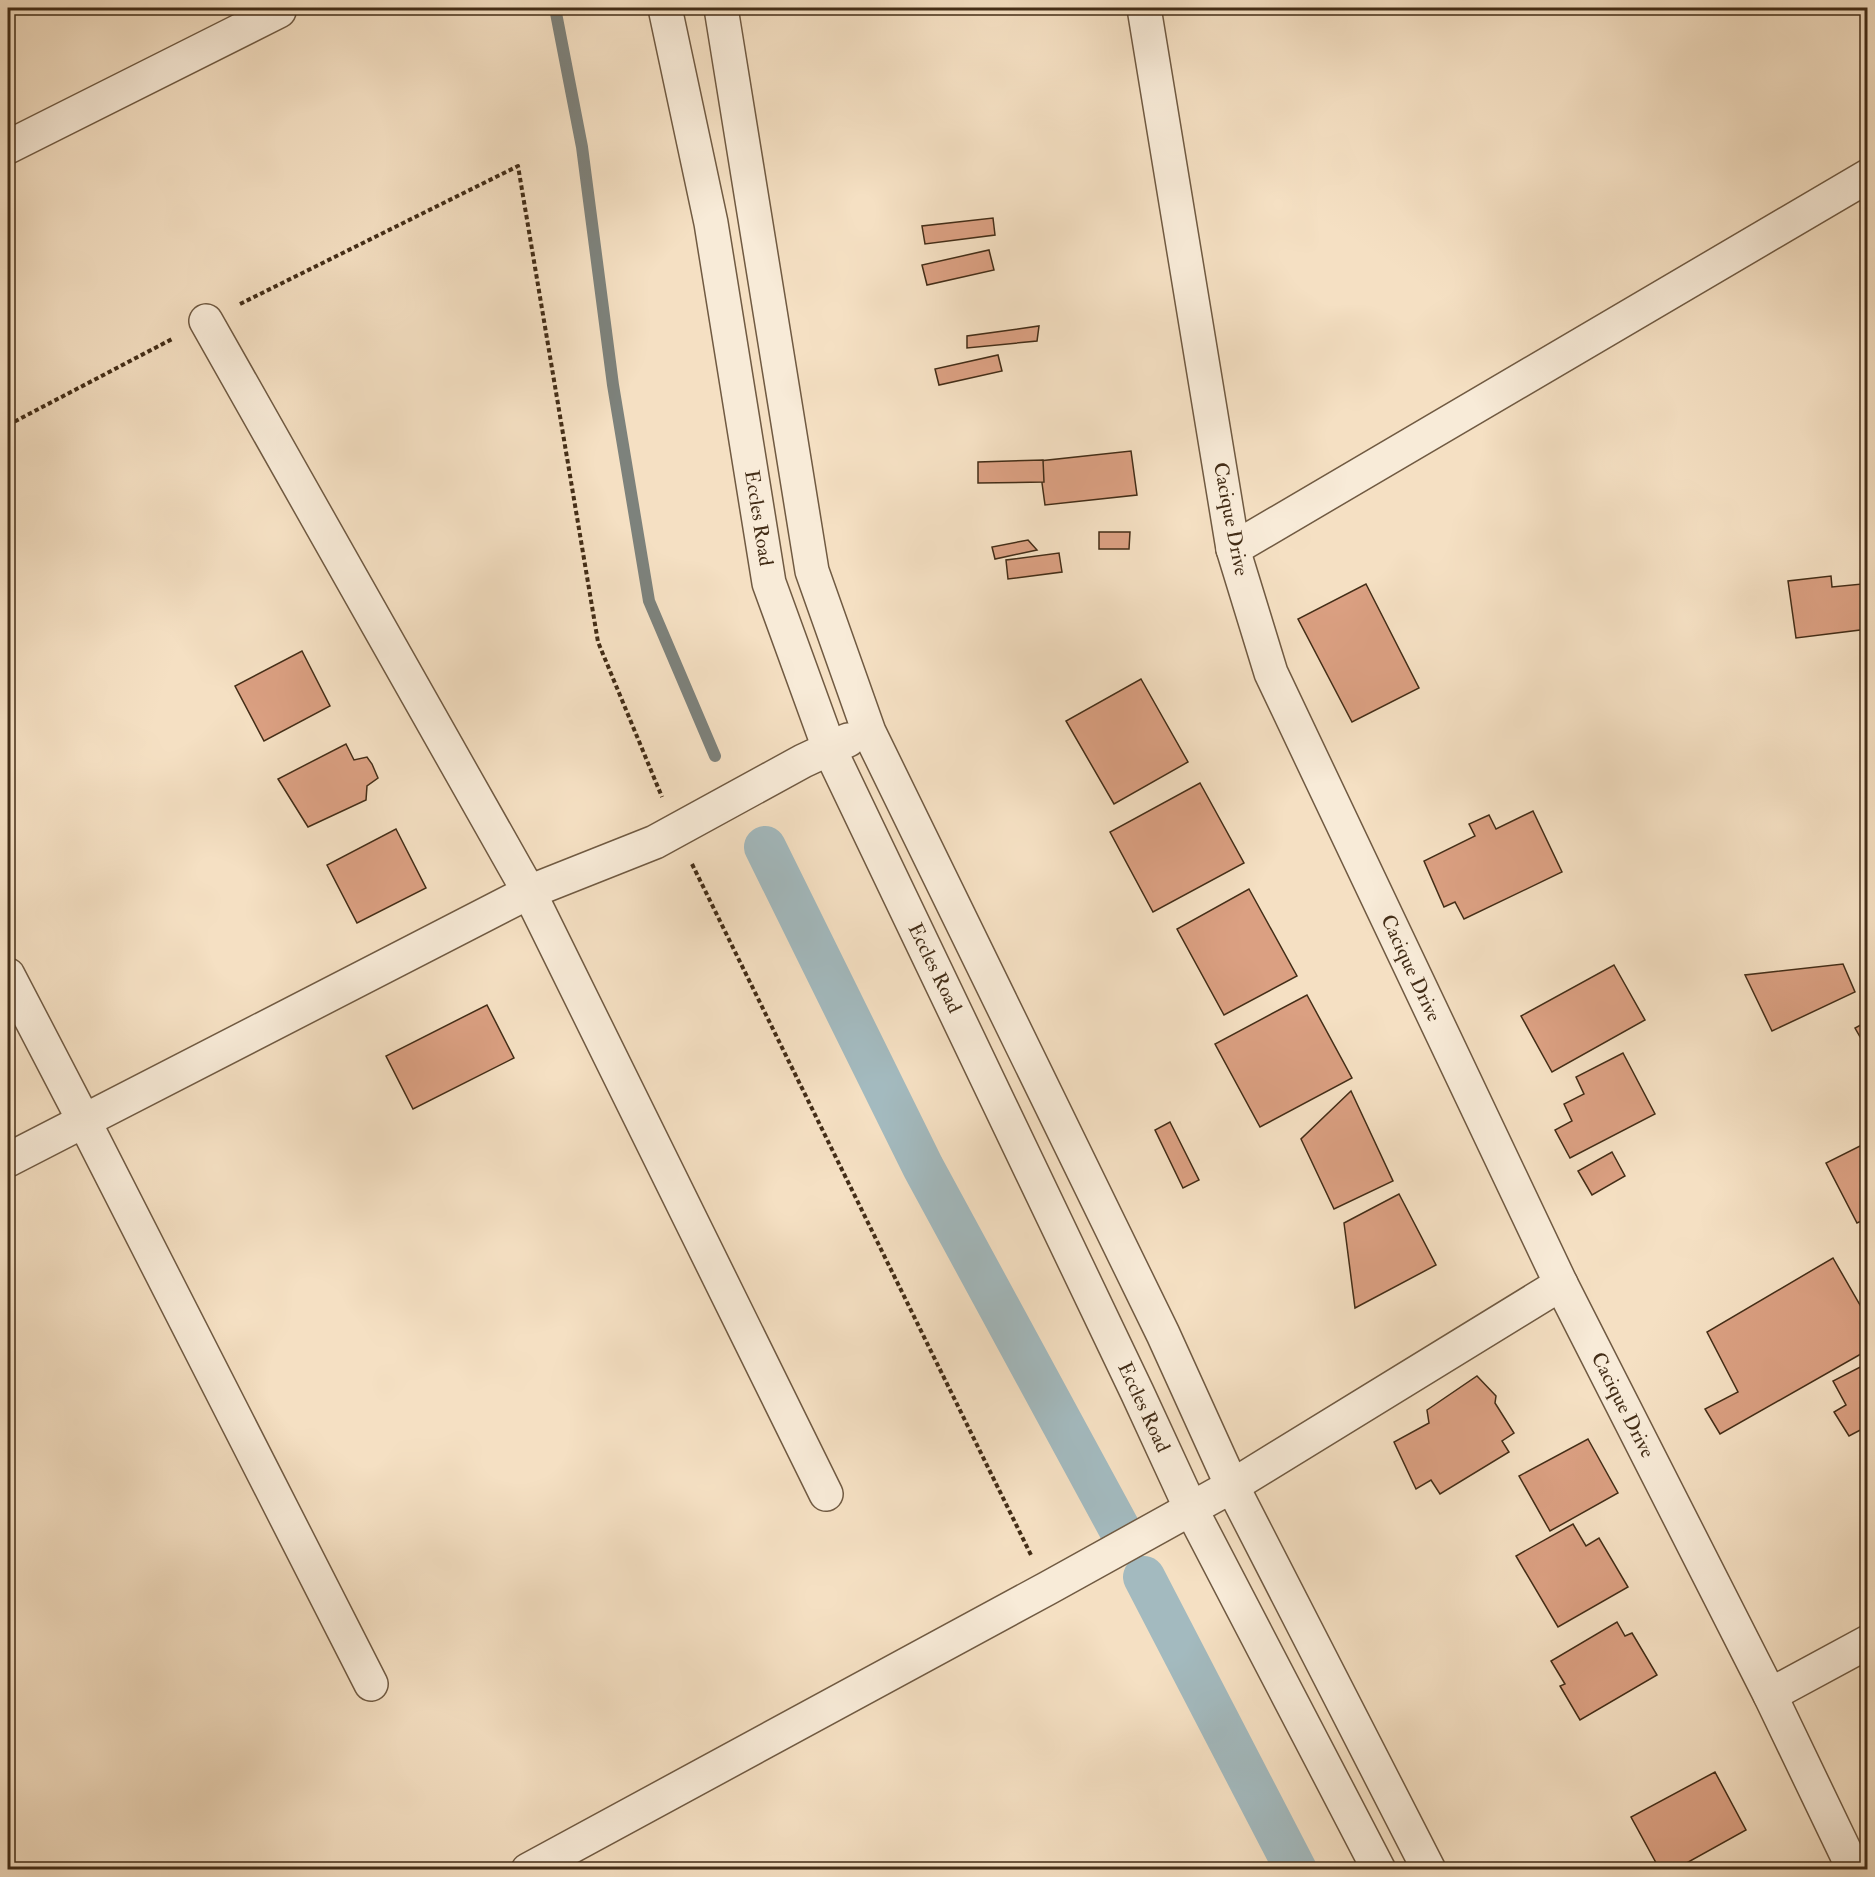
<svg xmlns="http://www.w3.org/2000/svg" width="1875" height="1877" font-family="'IM FELL Double Pica',serif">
<rect width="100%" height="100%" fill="#f5e0c3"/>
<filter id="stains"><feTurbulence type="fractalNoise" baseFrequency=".00333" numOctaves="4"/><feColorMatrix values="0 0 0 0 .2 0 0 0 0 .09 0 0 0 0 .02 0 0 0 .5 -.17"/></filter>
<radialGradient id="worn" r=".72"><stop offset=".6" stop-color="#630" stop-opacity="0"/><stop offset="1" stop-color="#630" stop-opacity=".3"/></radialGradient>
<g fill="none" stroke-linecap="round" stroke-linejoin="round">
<polyline stroke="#7d827c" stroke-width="12" points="555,8 582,147 613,385 649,601 715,756"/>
<g stroke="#a3babf" stroke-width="42">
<polyline points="765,847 923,1167 1119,1528"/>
<polyline points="1144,1577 1296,1870"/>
</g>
</g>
<g fill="#dba082" stroke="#432d17" stroke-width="1.5">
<polygon points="993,218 995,235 925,244 922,226"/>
<polygon points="989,250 994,270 927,285 922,265"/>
<polygon points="1039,326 1037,341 967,348 967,336"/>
<polygon points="998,355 1002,371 939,385 935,369"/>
<polygon points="1131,451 1137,495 1045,505 1039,461"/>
<polygon points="1043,460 1044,482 978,483 978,462"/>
<polygon points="1099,532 1130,532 1129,549 1099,549"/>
<polygon points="1028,540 1037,550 995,559 992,547"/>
<polygon points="1059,553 1062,572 1008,579 1006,560"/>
<polygon points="1831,576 1832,587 1862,584 1868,629 1796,638 1788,581"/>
<polygon points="1366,584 1419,688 1352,722 1298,619"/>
<polygon points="302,651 330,706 264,741 235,686"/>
<polygon points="1141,679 1188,762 1114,804 1066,721"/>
<polygon points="346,744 354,760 367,757 372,764 378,778 367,786 366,800 308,827 278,779"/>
<polygon points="1200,783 1244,863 1153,912 1110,832"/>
<polygon points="1533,811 1562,872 1464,919 1455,902 1444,907 1424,861 1475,836 1469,824 1489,815 1496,829"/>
<polygon points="396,829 426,888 357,923 327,865"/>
<polygon points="1249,889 1297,976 1224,1015 1177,929"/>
<polygon points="1843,964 1855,992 1772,1031 1745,975"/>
<polygon points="1614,965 1645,1020 1552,1072 1521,1016"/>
<polygon points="1307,995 1352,1078 1260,1127 1215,1044"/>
<polygon points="487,1005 514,1058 413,1109 386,1056"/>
<polygon points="1868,1021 1868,1049 1867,1049 1855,1028"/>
<polygon points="1623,1053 1655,1114 1570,1158 1555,1130 1572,1121 1564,1104 1584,1094 1576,1077"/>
<polygon points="1351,1091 1393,1181 1334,1209 1301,1139"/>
<polygon points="1170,1122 1199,1180 1183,1188 1155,1130"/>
<polygon points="1868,1142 1868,1218 1857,1223 1826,1163"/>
<polygon points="1612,1152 1625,1176 1592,1195 1578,1171"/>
<polygon points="1399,1194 1436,1265 1355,1308 1344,1223"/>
<polygon points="1833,1258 1868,1319 1868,1350 1720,1434 1705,1409 1738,1392 1707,1332"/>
<polygon points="1868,1363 1868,1426 1849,1436 1834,1412 1846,1405 1833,1381"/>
<polygon points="1477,1376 1496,1396 1495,1403 1514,1433 1502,1441 1509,1452 1440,1494 1431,1480 1416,1489 1394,1442 1429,1423 1427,1410"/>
<polygon points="1588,1439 1618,1493 1550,1531 1519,1476"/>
<polygon points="1573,1524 1586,1546 1599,1538 1628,1587 1558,1627 1516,1556"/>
<polygon points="1617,1622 1625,1636 1632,1633 1657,1675 1580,1720 1560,1686 1565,1684 1551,1661"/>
<polygon points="1715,1772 1746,1830 1674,1870 1660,1870 1631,1817"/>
</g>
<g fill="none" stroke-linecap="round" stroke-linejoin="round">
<g stroke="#705a42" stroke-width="36">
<g id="minor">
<polyline points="665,8 711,223 769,583 829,748 1137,1392 1191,1509 1379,1870"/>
<polyline points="721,8 812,571 869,732 1163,1334 1232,1486 1429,1870"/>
<polyline points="1144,8 1233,549 1271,673 1561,1284 1770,1695 1854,1870"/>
<polyline points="8,147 279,11 277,8"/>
<polyline points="206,321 529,892 826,1494"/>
<polyline points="1233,549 1868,176"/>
<polyline points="8,975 84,1121 371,1684"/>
<polyline points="8,1160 529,892 655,842 803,761 848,740"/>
<polyline points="1770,1695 1868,1642"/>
<polyline points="528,1870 1048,1588 1232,1486 1561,1284"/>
</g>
</g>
<g stroke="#432d17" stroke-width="4" stroke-dasharray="4.5 3" stroke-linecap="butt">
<polyline points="240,304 518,166 598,642 662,797"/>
<polyline points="8,425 174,338"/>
<polyline points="692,864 1031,1555"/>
</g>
<use href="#minor" stroke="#f8ebd8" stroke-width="33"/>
</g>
<g text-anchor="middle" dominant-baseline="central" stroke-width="6" stroke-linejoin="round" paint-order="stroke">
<g font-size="20" fill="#432d17" stroke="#f8ebd8">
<text transform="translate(759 518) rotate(81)">Eccles Road</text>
<text transform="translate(1231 519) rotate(79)">Cacique Drive</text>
<text transform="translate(935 968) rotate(64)">Eccles Road</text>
<text transform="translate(1411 968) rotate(65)">Cacique Drive</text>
<text transform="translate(1623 1405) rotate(63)">Cacique Drive</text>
<text transform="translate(1144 1407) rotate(65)">Eccles Road</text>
</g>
</g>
<rect width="1875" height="1877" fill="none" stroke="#f5e0c3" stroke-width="30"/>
<rect x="9" y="9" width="1857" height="1859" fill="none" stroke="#432d17" stroke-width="3"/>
<rect x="15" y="15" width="1845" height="1847" fill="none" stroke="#432d17" stroke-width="1.5"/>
<rect width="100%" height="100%" filter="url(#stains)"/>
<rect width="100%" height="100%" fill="url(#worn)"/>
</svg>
